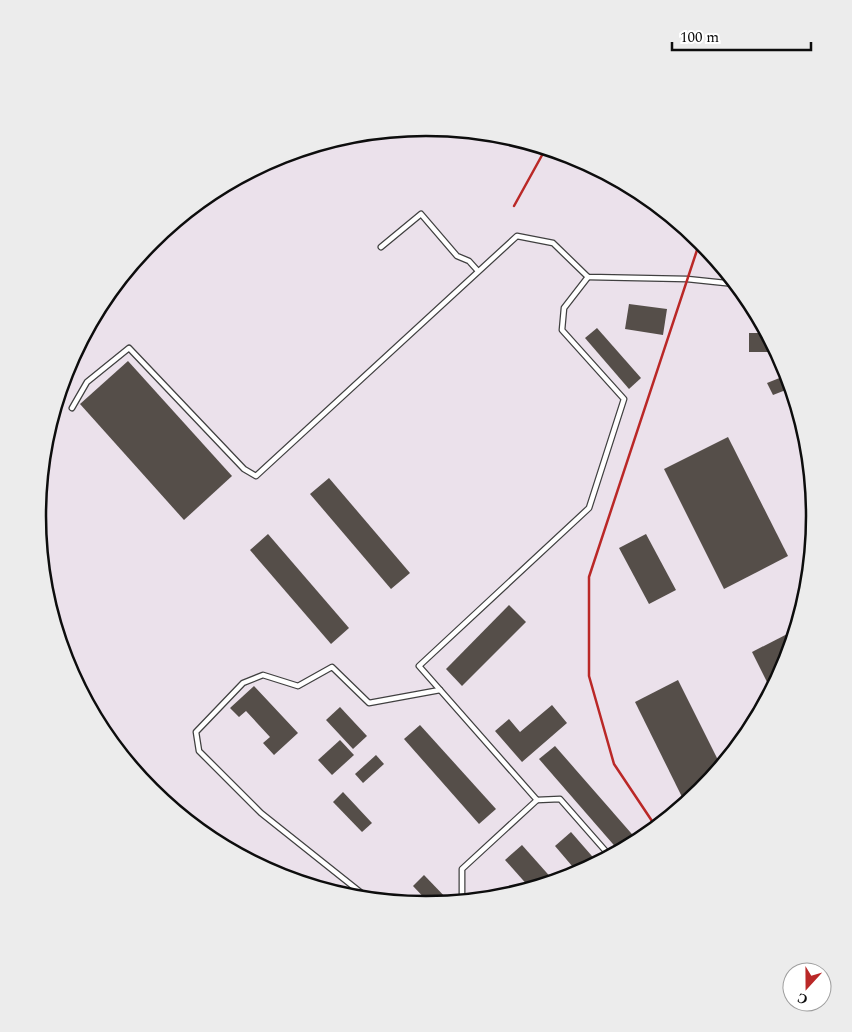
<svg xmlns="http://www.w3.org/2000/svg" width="852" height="1032" font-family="Spectral,serif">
<rect width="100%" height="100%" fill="#fffced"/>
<circle fill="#ebe1eb" cx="426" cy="516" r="387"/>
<g fill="#554e49">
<polygon points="629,304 667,309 663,335 625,329"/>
<polygon points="597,328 641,378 629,389 585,338"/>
<polygon points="749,333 767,333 777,352 749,352"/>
<polygon points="128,361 232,476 184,520 80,404"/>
<polygon points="787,375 791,388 773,395 767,383"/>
<polygon points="728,437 788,556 724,589 664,469"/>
<polygon points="329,478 410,573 391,589 310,494"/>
<polygon points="268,534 349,628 331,644 250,550"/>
<polygon points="646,534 676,590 649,604 619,548"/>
<polygon points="509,605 526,622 462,686 446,669"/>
<polygon points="795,630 785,665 771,690 752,652"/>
<polygon points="678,680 721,766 701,791 685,803 635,702"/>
<polygon points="254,686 298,733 274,755 263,743 270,737 246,711 239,717 230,708"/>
<polygon points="552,705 567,723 522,762 495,731 509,719 520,732"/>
<polygon points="340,707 367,736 353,749 326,720"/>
<polygon points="420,725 496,809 479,824 404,739"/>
<polygon points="340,740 354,755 332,775 318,760"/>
<polygon points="555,746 638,841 619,851 539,759"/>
<polygon points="376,755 384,764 363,783 355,774"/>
<polygon points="343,792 372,823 362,832 333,802"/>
<polygon points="571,832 598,863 578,873 555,846"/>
<polygon points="522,845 554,881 530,888 505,860"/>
<polygon points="424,875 450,902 430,904 413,886"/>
</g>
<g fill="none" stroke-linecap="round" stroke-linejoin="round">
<g stroke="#404040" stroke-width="7">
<g id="service">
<polyline points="381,247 421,214 457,256 469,261 478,271"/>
<polyline points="588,277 564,308 562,330 624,399 589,508 419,666 537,800 560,799 610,856"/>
<polyline points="72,408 87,382 129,348 244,469 256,476 517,236 553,243 588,277 687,279 735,284"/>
<polyline points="369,899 261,813 199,751 196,732 243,683 263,675 298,686 332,667 369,703 440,690"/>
<polyline points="462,901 462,869 537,800"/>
</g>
</g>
<use href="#service" stroke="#fff" stroke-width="4.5"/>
<g stroke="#ba2827" stroke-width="2.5">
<polyline points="514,206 546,148"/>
<polyline points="656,827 614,764 589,676 589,577 700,241"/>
<polyline points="253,862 298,877 308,884"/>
</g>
</g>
<path d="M0 0H852V1032H0ZM46 516a380 380 0 1 1 760 0a380 380 0 1 1-760 0Z" fill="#ececec" fill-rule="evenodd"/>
<path fill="none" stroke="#0d0d0d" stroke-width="2.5" d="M46 516a380 380 0 1 1 760 0a380 380 0 1 1-760 0Z"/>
<g transform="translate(807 987) rotate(201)"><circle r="24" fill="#ffffff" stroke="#9e9e9e"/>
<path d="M0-4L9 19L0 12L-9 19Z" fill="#ba2827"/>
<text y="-8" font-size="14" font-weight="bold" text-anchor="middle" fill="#0d0d0d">С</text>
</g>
<path d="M672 42v8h139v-8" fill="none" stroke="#0d0d0d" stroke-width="2.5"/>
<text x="680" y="42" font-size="15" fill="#0d0d0d" stroke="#ffffff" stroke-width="4" paint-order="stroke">100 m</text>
</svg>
